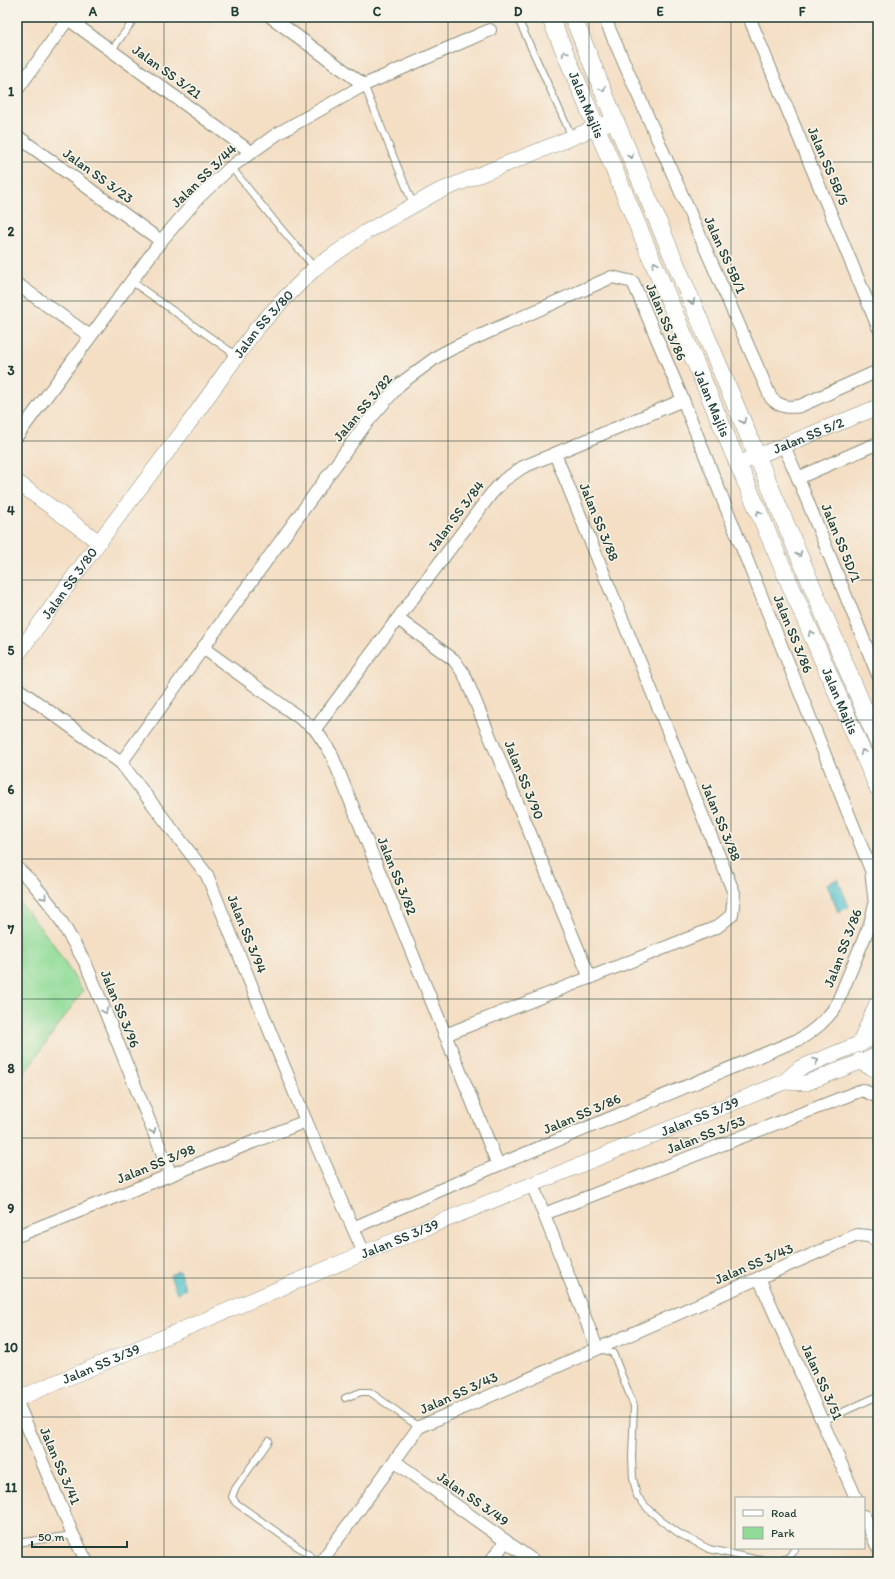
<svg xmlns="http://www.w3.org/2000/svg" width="895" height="1579" font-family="Itim,sans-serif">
<rect width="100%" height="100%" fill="#f7f3e8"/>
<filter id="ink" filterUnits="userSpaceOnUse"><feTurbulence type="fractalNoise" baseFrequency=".025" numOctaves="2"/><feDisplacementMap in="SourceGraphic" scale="8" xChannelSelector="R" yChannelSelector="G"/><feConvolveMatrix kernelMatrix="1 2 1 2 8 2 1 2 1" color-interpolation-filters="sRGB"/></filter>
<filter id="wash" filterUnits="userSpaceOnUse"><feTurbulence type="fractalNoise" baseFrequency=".012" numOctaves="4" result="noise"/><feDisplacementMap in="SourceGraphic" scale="16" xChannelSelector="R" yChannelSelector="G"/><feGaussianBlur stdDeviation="0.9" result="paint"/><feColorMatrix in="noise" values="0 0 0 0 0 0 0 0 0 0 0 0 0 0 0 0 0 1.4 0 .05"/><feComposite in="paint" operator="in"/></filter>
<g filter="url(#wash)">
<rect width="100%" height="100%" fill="#f4dec4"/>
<polygon fill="#8fdb97" stroke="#578c66" points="17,899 52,942 83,991 17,1083"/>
<g fill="#56c3cd" stroke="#3a8080">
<polygon points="838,879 849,907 838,912 827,884"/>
<polygon points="179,1271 186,1289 177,1293 170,1275"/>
</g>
</g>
<g filter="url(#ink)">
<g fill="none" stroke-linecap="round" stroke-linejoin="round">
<g stroke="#8a8e7c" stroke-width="8">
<g id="service">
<polyline points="518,19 572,137"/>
<polyline points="111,51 136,17"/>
<polyline points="364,85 413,204"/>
<polyline points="231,167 273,219 314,267"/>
<polyline points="131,281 237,356"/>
<polyline points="600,1349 613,1353 634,1406 632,1457 633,1478 637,1496 649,1510 663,1522 680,1534 709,1549 755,1559 777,1562 789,1557 795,1548"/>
<polyline points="345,1398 361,1392 370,1392 419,1427"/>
<polyline points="823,1421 878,1396"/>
<polyline points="269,1441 235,1489 232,1497 236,1503 319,1562"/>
<polyline points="17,1543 73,1535"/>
</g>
</g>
<g stroke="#8a8e7c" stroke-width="14">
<g id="minor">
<polyline points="65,17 251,152"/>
<polyline points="271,17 364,85"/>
<path d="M 604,17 L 771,398 C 780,407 788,408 800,406 L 878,371"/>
<polyline points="749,17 878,327"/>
<polyline points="17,90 68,19"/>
<polyline points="17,136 161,241"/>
<polyline points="17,284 90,336"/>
<polyline points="17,436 161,241 199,197 231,167 277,134 364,85 490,30"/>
<polyline points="784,446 798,478 878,675"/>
<polyline points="798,478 878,443"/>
<polyline points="398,619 454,660 464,674 590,978"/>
<polyline points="203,648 315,729 331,753 498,1165"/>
<polyline points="17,688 121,763 207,875 306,1121 364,1253"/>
<polyline points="315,729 491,494 504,480 523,467 683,400"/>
<path d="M 121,763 L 203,648 L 364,426 L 400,384 L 438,356 L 455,347 L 612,277 L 633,282 L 683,400 L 871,870 L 875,904 L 870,924 L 836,1006 C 826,1021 815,1030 800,1039 L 498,1165 L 353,1228"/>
<polyline points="17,868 32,882 54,909 86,964 171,1175"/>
<polyline points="445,1035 717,927 732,915 734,893 555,454"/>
<polyline points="532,1184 597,1348"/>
<polyline points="544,1214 862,1090 878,1097"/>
<polyline points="17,1236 306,1121"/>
<polyline points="759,1278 856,1498"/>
<polyline points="17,1402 73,1535 87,1562"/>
<polyline points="394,1461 535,1562"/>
<polyline points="864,1516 878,1548"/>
<polyline points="321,1562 419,1427 857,1235 869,1236 878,1242"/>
<polyline points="490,1562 506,1541"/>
</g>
</g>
<g stroke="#8a8e7c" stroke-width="16">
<g id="tertiary">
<path id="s1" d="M 738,464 L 878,407"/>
<polyline points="17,482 99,542"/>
<path id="s2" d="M 17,655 L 99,542 L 189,423 L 256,329 L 285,298 L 315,268 L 366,232 L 437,192 L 615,120"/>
<polyline points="784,1082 806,1083 878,1055"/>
<path id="s3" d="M 17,1399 L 364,1253 L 784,1082 L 800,1068 L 878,1036"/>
</g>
</g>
<g stroke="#8a8e7c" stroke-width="18">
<g id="secondary">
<path id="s4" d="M 550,17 L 738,464 L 878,788"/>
<polyline points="573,17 615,120 878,742"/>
<polyline points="861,1043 878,1003"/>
<polyline points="860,1061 878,1070"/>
</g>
</g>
<use href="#service" stroke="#fff" stroke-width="6"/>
<use href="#minor" stroke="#fff" stroke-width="12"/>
<use href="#tertiary" stroke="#fff" stroke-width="15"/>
<use href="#secondary" stroke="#fff" stroke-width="17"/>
</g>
<defs><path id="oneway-chevron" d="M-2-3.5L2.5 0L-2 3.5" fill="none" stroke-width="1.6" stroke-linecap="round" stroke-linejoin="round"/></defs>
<g stroke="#8f9e9a">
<use href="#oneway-chevron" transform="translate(565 53) rotate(-113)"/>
<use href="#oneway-chevron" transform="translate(603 89) rotate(69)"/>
<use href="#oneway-chevron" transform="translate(631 156) rotate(67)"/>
<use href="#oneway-chevron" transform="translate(655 264) rotate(-113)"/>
<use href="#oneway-chevron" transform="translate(692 302) rotate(67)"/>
<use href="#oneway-chevron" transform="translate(743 421) rotate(67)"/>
<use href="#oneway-chevron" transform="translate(759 513) rotate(-113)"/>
<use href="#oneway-chevron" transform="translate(799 554) rotate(67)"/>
<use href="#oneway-chevron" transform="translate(811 633) rotate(-113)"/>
<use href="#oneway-chevron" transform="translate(863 752) rotate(-113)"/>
<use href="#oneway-chevron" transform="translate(44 897) rotate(51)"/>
<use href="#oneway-chevron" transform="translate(105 1011) rotate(68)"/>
<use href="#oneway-chevron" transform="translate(816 1061) rotate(-22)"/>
<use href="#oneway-chevron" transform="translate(153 1131) rotate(68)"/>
</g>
</g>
<path fill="none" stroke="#1f3d34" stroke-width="1" stroke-opacity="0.55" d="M 164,17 L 164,1562M 306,17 L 306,1562M 448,17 L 448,1562M 589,17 L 589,1562M 731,17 L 731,1562M 17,162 L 878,162M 17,301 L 878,301M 17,441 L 878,441M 17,580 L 878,580M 17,720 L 878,720M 17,859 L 878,859M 17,999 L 878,999M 17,1138 L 878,1138M 17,1278 L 878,1278M 17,1417 L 878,1417"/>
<g text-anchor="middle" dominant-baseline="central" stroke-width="3.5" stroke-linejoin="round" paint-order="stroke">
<g font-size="14" fill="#1f3d34" stroke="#f7f3e8">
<text transform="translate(167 72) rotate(36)">Jalan SS 3/21</text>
<text stroke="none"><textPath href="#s4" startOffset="95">Jalan Majlis</textPath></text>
<text transform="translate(828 166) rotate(67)">Jalan SS 5B/5</text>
<text transform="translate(98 176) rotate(36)">Jalan SS 3/23</text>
<text transform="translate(204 176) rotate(-44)">Jalan SS 3/44</text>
<text transform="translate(725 255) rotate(66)">Jalan SS 5B/1</text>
<text transform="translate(666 322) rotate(67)">Jalan SS 3/86</text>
<text stroke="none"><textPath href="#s2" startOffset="413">Jalan SS 3/80</textPath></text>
<text stroke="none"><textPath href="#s4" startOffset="419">Jalan Majlis</textPath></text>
<text transform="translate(363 408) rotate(-50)">Jalan SS 3/82</text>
<text stroke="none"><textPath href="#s1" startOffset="76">Jalan SS 5/2</textPath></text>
<text transform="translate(456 516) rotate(-53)">Jalan SS 3/84</text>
<text transform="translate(599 522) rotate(68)">Jalan SS 3/88</text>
<text transform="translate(841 543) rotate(68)">Jalan SS 5D/1</text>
<text stroke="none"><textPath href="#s2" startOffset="89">Jalan SS 3/80</textPath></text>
<text transform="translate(793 634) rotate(68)">Jalan SS 3/86</text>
<text stroke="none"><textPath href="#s4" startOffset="743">Jalan Majlis</textPath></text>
<text transform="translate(524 780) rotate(68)">Jalan SS 3/90</text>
<text transform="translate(721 822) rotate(68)">Jalan SS 3/88</text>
<text transform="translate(397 876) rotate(68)">Jalan SS 3/82</text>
<text transform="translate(247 934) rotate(68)">Jalan SS 3/94</text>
<text transform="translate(843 948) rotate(-69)">Jalan SS 3/86</text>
<text transform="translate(120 1009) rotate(68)">Jalan SS 3/96</text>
<text transform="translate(582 1114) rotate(-23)">Jalan SS 3/86</text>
<text stroke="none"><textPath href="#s3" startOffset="739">Jalan SS 3/39</textPath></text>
<text transform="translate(706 1135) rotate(-21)">Jalan SS 3/53</text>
<text transform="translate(156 1164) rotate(-22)">Jalan SS 3/98</text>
<text stroke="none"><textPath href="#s3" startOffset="415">Jalan SS 3/39</textPath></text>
<text transform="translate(754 1264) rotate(-23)">Jalan SS 3/43</text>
<text stroke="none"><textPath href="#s3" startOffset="91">Jalan SS 3/39</textPath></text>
<text transform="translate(822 1382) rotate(66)">Jalan SS 3/51</text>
<text transform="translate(459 1393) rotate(-24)">Jalan SS 3/43</text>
<text transform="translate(60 1466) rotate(67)">Jalan SS 3/41</text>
<text transform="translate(473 1499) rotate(35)">Jalan SS 3/49</text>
</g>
</g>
<rect width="895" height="1579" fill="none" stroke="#f7f3e8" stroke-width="44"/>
<rect x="735" y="1497" width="130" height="52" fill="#f7f3e8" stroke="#a1aaa0"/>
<rect x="743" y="1510" width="20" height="6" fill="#ffffff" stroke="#a1aaa0"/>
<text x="771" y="1517" font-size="12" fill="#1f3d34">Road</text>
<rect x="743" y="1527" width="20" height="12" fill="#8fdb97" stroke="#a1aaa0"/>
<text x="771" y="1537" font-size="12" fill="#1f3d34">Park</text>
<path d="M32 1541v6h95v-6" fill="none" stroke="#1f3d34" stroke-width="2"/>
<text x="38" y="1541" font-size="12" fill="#1f3d34" stroke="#f7f3e8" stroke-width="3" paint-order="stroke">50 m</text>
<rect x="22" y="22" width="851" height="1535" fill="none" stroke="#1f3d34" stroke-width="1.5"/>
<g font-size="13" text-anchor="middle" font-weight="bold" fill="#1f3d34">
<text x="93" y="16">A</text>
<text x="235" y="16">B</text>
<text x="377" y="16">C</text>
<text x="518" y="16">D</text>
<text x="660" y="16">E</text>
<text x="802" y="16">F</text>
<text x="11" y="96">1</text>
<text x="11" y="236">2</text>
<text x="11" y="375">3</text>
<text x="11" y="515">4</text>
<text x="11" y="655">5</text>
<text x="11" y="794">6</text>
<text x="11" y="934">7</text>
<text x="11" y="1073">8</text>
<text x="11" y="1213">9</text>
<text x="11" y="1352">10</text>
<text x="11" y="1492">11</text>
</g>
</svg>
